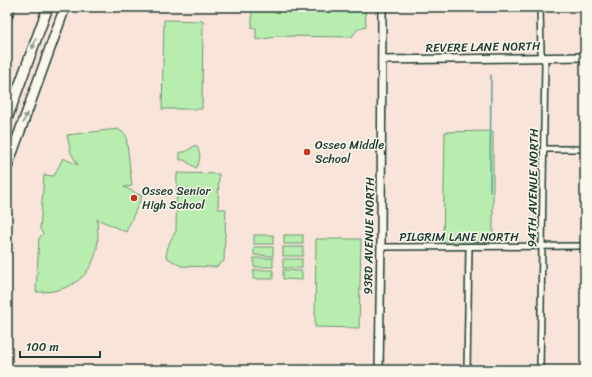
<svg xmlns="http://www.w3.org/2000/svg" width="592" height="377" font-family="Sriracha,sans-serif">
<rect width="100%" height="100%" fill="#f9e4da"/>
<filter id="ink" filterUnits="userSpaceOnUse"><feTurbulence type="fractalNoise" baseFrequency=".025" numOctaves="2"/><feDisplacementMap in="SourceGraphic" scale="8" xChannelSelector="R" yChannelSelector="G"/><feConvolveMatrix kernelMatrix="1 2 1 2 8 2 1 2 1" color-interpolation-filters="sRGB"/></filter>
<g filter="url(#ink)">
<g fill="#b8edaf" stroke="#6c9572">
<path d="M 252,7 L 365,7 L 366,26 C 359,28 355,31 352,37 L 277,36 L 270,38 L 256,40 L 256,28 L 252,28 Z"/>
<polygon points="164,20 203,21 202,109 162,109"/>
<path d="M 118,129 L 126,135 L 132,186 L 124,187 L 142,196 L 126,232 L 97,219 C 98,231 99,244 95,256 C 86,283 62,293 36,292 L 39,238 L 43,234 L 40,229 L 44,175 L 54,176 L 63,158 L 78,165 L 71,153 L 67,135 Z"/>
<polygon points="493,131 493,242 443,242 445,132"/>
<path d="M 196,145 C 201,153 201,160 196,168 L 184,160 L 180,160 L 180,152 L 185,152 Z"/>
<path d="M 177,173 L 219,174 L 218,209 L 226,209 L 224,261 L 216,267 L 181,266 L 166,257 C 167,247 170,240 176,231 Z"/>
<rect x="254" y="235" width="19" height="9"/>
<rect x="284" y="235" width="19" height="9"/>
<polygon points="316,239 361,239 359,328 315,327"/>
<polygon points="254,247 273,247 273,256 254,255"/>
<rect x="283" y="247" width="20" height="9"/>
<rect x="254" y="258" width="19" height="9"/>
<rect x="283" y="259" width="19" height="9"/>
<polygon points="254,270 273,270 273,279 253,279"/>
<polygon points="283,270 302,271 302,280 283,279"/>
</g>
<g fill="none" stroke-linecap="round" stroke-linejoin="round">
<polyline stroke="#5f99a1" stroke-width="1.5" points="490,192 491,75"/>
<g stroke="#1f3d34" stroke-width="8">
<g id="street">
<polyline points="544,149 585,149"/>
<polyline points="381,247 585,246"/>
<polyline points="467,370 469,247"/>
<polyline points="540,370 545,63 541,52 540,7"/>
</g>
</g>
<g stroke="#1f3d34" stroke-width="10">
<g id="secondary">
<polyline points="382,60 585,57"/>
<polyline points="379,370 381,242 382,7"/>
</g>
</g>
<g stroke="#1f3d34" stroke-width="12">
<g id="highway">
<polyline points="7,119 48,7"/>
<polyline points="7,167 65,7"/>
</g>
</g>
<use href="#street" stroke="#fbf7ec" stroke-width="5"/>
<use href="#secondary" stroke="#fbf7ec" stroke-width="7"/>
<use href="#highway" stroke="#fbf7ec" stroke-width="9"/>
<g stroke="#1f3d34" stroke-width="3">
<polyline id="rail" points="7,29 15,7"/>
</g>
<use href="#rail" stroke="#fbf7ec" stroke-width="1.5" stroke-dasharray="4.5" stroke-linecap="butt"/>
</g>
<defs><path id="oneway-solid" d="M-6-.8H1V-3.2L6.5 0L1 3.2V.8H-6Z"/></defs>
<g fill="#8d9a90">
<use href="#oneway-solid" transform="translate(34 44) rotate(110)"/>
<use href="#oneway-solid" transform="translate(25 118) rotate(-70)"/>
</g>
</g>
<g fill="#c8321e" stroke="#fbf7ec" stroke-width="1.5">
<circle cx="307" cy="152" r="4"/>
<circle cx="134" cy="198" r="4"/>
</g>
<g text-anchor="middle" dominant-baseline="central" stroke-width="3" stroke-linejoin="round" paint-order="stroke">
<g font-size="12" fill="#1f3d34" stroke="#fbf7ec">
<text transform="translate(483 47) rotate(-1)">REVERE LANE NORTH</text>
<text transform="translate(533 188) rotate(-89)">94TH AVENUE NORTH</text>
<text transform="translate(369 236) rotate(-89)">93RD AVENUE NORTH</text>
<text x="459" y="237">PILGRIM LANE NORTH</text>
</g>
<g font-size="12" fill="#1f3d34" stroke="#fbf7ec" text-anchor="start">
<text x="315" y="145">Osseo Middle<tspan x="315" dy="14">School</tspan></text>
<text x="142" y="191">Osseo Senior<tspan x="142" dy="14">High School</tspan></text>
</g>
</g>
<rect width="592" height="377" fill="none" stroke="#fbf7ec" stroke-width="24"/>
<rect x="12" y="12" width="568" height="353" fill="none" stroke="#1f3d34" stroke-width="1.5" filter="url(#ink)"/>
<path d="M20 351v6h80v-6" fill="none" stroke="#1f3d34" stroke-width="2"/>
<text x="26" y="351" font-size="12" fill="#1f3d34" stroke="#fbf7ec" stroke-width="3" paint-order="stroke">100 m</text>
</svg>
